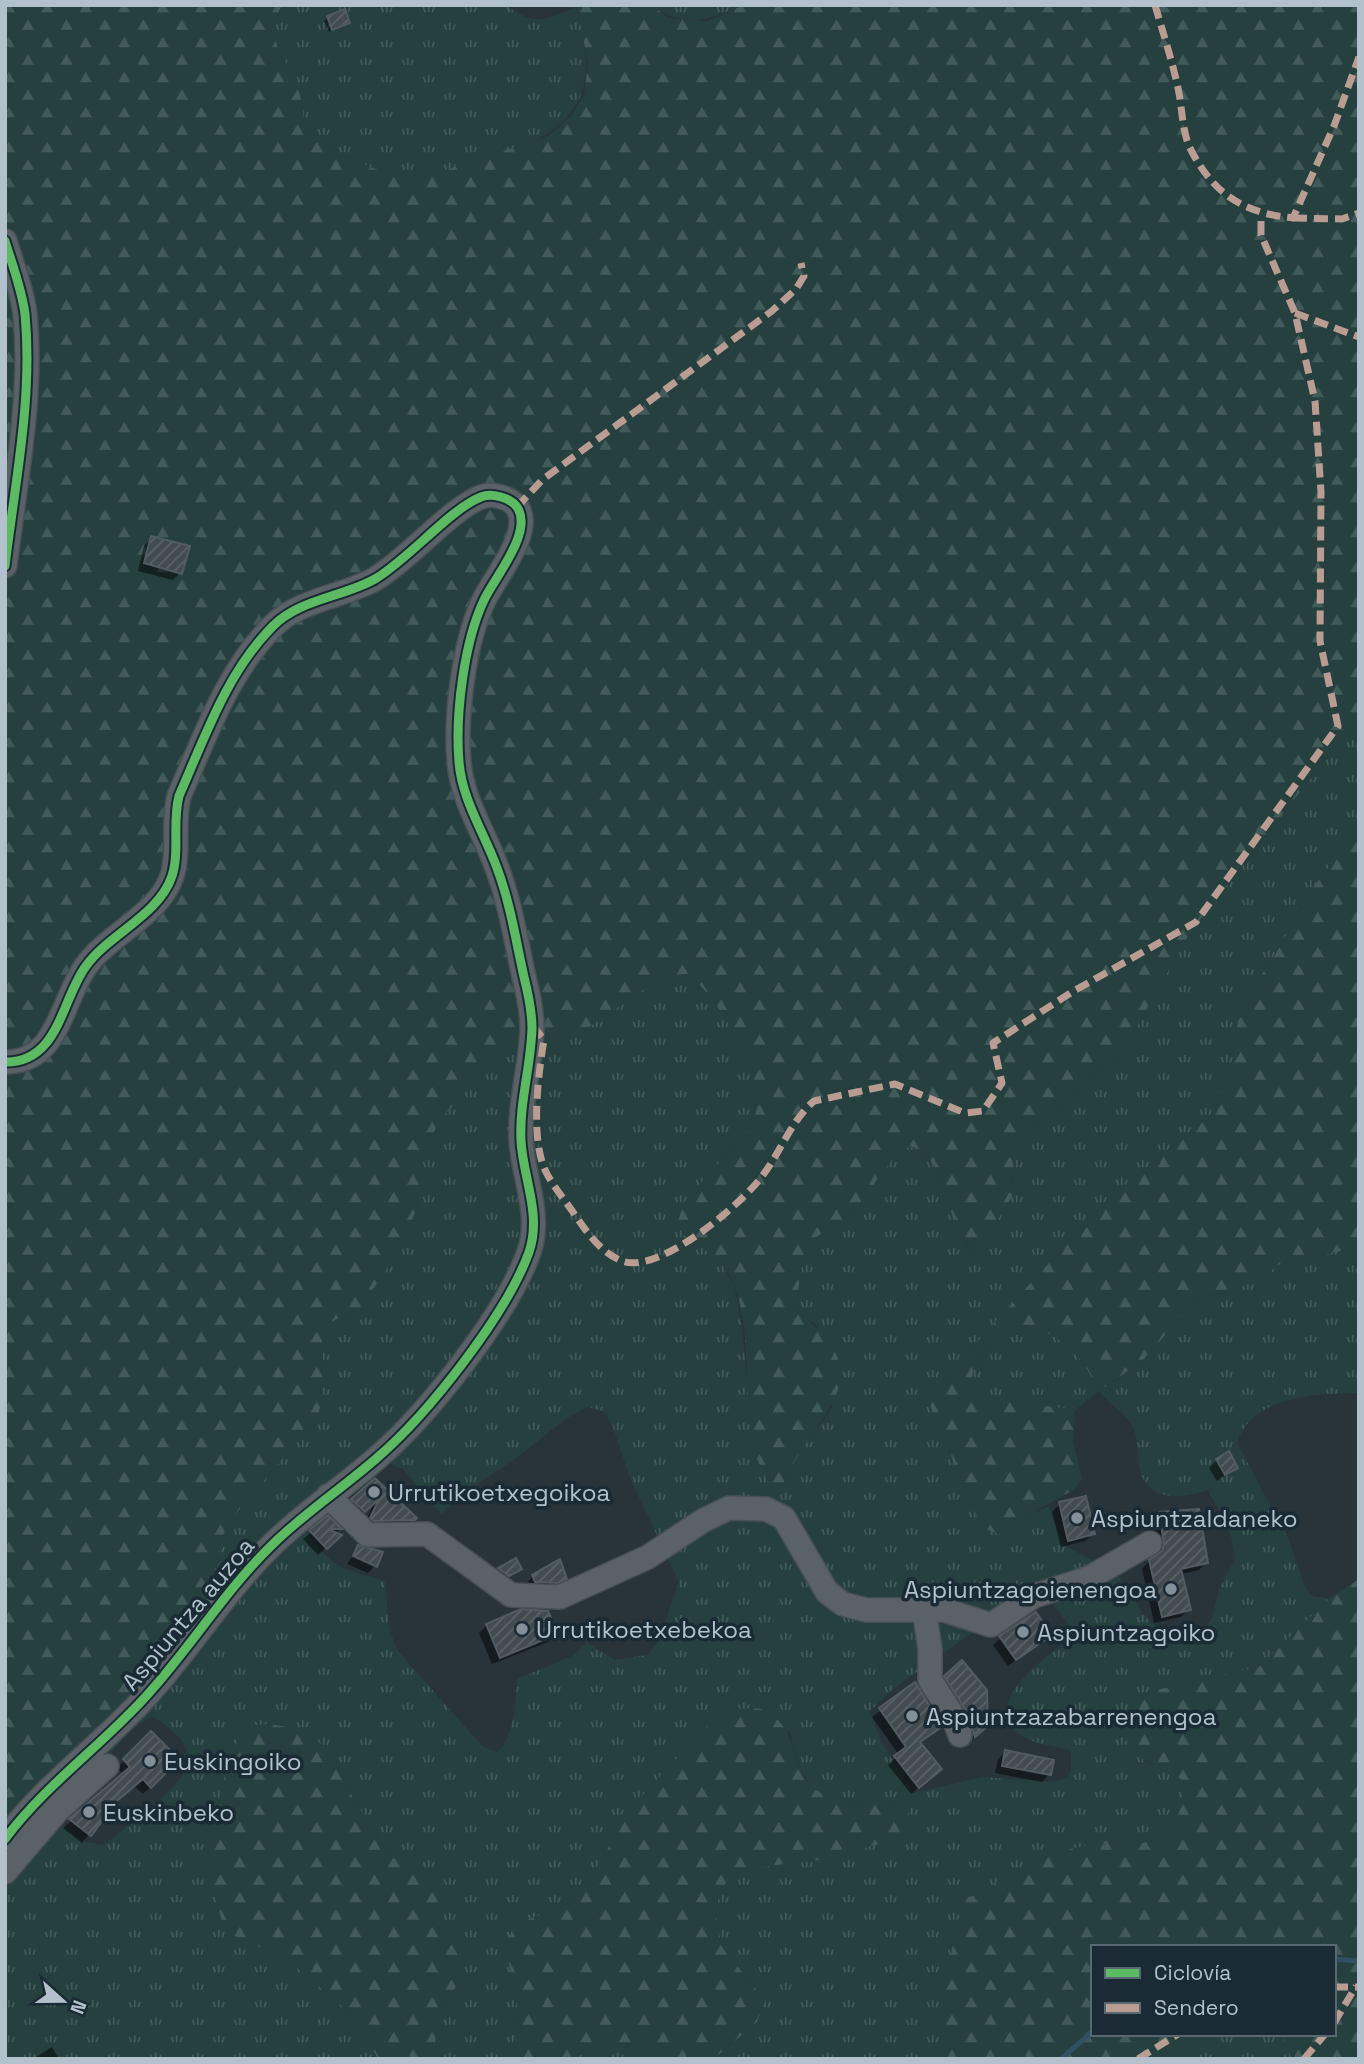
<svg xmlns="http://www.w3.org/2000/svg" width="1364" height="2064" font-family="'Space Grotesk',sans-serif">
<defs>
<pattern id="grass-tufts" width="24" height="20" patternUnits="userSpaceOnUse" patternTransform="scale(1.75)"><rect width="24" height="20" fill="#25403f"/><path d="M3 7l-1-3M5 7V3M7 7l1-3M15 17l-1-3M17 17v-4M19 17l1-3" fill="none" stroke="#425a5a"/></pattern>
<pattern id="forest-firs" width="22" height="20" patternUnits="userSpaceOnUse" patternTransform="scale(1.75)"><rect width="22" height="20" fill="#25403f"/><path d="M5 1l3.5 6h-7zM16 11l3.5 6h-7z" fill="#425a5a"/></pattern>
<pattern id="building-hatch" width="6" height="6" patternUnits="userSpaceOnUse" patternTransform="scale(1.75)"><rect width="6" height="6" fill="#414b50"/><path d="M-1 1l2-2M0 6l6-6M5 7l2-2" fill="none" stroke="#5a6368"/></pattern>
</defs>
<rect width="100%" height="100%" fill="#29343a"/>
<g fill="url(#grass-tufts)" fill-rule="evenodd">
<path d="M 282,5 L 506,5 C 535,27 545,21 576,7 C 618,141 522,145 423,178 C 380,178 342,154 305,134 C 303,120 303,104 299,91 C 289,57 261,44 282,5 Z"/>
<path d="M 652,5 L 743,5 C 709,20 684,30 652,5 Z"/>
<path d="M 1359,717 L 1359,828 L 1312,889 L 1272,960 L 1240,1005 L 1232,1069 L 1210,1119 L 1200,1123 L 1102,1205 L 984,1334 L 929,1403 L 977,1518 L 988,1530 L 1005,1536 L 1029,1515 L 1049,1506 L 1058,1531 L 1067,1547 L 1115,1572 L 1145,1616 L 1158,1629 L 1185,1634 L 1203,1628 L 1212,1619 L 1219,1589 L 1235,1559 L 1230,1530 L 1208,1490 C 1184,1498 1147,1503 1140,1470 C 1137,1456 1139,1440 1133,1427 C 1125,1412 1109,1405 1099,1391 L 1075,1410 L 987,1398 L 971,1384 C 975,1355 992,1342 1015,1325 C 1065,1331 1076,1351 1100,1391 L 1142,1361 L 1198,1298 L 1256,1282 L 1278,1265 L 1359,1247 L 1359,1393 C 1317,1393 1252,1396 1237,1443 L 1288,1538 L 1305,1587 L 1312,1596 L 1329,1599 L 1259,1667 L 1148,1692 L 1143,1761 L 1171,1770 L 1184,1782 L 1183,1801 L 1170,1836 L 1134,1845 L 1108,1840 L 1059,1852 L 1028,1863 L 973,1896 L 964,1898 L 947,1972 L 938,2059 L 714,2059 L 757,2022 L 765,2001 L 720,1944 L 715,1910 L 721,1887 L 742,1869 L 820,1860 L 907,1808 C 885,1805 827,1803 812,1787 C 799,1772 795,1749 789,1731 L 636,1802 L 581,1893 L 565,1906 L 521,1922 L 507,1955 L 519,2013 L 515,2059 L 435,2059 L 436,2025 L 441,2006 L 459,1983 L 466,1959 L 440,1918 L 435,1879 L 417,1863 L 392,1858 L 355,1802 L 334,1758 L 235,1936 L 288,1960 L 357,2019 L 378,2059 L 5,2059 L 5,1863 L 56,1820 L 83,1841 L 102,1845 C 118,1836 131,1822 145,1811 C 191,1776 210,1752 152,1716 L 159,1678 L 156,1660 C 176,1638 204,1615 212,1586 C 218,1564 218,1543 229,1522 L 318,1416 L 323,1394 L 322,1332 L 329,1323 L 360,1308 L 386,1270 L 417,1209 L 422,1158 L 439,1121 L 508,1044 L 589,1027 L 664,975 L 688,974 C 722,1001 766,1078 754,1122 L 683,1204 L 684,1235 L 718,1258 L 734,1285 L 742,1327 L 753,1446 L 776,1498 L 799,1453 L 832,1408 L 817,1326 L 796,1310 L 802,1261 L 809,1242 L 852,1213 L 894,1156 L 909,1146 C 939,1154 945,1198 956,1223 C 960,1234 969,1246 976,1255 L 1013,1195 L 1012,1165 L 1030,1127 L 1055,1112 L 1097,1071 L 1120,1056 L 1191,931 ZM 588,1407 L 603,1411 L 612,1424 L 630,1478 L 679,1582 L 658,1642 L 647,1655 L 615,1660 L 587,1643 L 572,1656 L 517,1679 C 516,1700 514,1738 497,1752 L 483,1747 L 397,1650 L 389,1628 L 385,1581 C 343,1568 337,1572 309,1536 L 312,1517 L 384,1461 L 403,1469 L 441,1514 C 466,1488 497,1473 525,1451 C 546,1435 563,1418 588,1407 ZM 1037,1582 L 1076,1634 C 1054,1652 978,1700 1018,1733 C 1031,1744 1055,1746 1071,1750 L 1071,1771 L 1067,1778 L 1052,1782 L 983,1777 L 913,1793 L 881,1742 L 870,1711 L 894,1688 L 969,1635 Z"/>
<polygon points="1201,2034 1282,2034 1292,2059 1171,2059 1176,2050"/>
<polygon points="618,2043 639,2046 656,2059 568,2059"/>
</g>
<g fill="url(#forest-firs)">
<path d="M 5,5 L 282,5 C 261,44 289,57 299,91 C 303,104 303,120 305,134 C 342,154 380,178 423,178 L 548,136 L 571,116 L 584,95 L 588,64 L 577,5 L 652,5 L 668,18 L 708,21 L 743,5 L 1359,5 L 1359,717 L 1191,931 L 1120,1056 L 1097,1071 L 1055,1112 L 1030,1127 L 1012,1165 L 1013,1195 L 976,1255 C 970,1246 963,1237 958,1228 C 944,1202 942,1155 910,1146 L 894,1157 L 852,1213 L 809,1242 L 802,1261 L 796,1310 C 866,1367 843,1389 801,1451 C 791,1466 784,1483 776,1499 C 768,1482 757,1463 753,1445 C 742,1393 753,1335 734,1285 C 722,1251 695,1250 677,1225 L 683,1204 L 754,1122 C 766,1078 722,1001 688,974 L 664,975 L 589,1027 L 508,1045 L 439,1121 L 422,1158 L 417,1209 L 386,1270 L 360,1308 L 329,1323 L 322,1332 L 323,1394 L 318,1416 L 229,1522 C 218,1543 218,1564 212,1586 C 204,1615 176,1638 156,1660 L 159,1677 L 152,1716 L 131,1730 L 66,1805 L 5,1863 Z"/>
<path d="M 1359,828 L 1359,1247 L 1278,1265 L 1256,1282 L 1198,1298 L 1142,1361 L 1099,1391 C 1080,1352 1060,1330 1015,1325 C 993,1342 974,1355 971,1384 L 987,1398 L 1075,1410 L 1073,1442 L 1082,1479 L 1075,1489 L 1029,1515 L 1005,1537 L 988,1530 L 977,1518 L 929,1403 L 984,1334 L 1102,1205 L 1200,1123 L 1210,1119 L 1232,1069 L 1240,1005 L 1272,960 L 1312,889 Z"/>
<path d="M 1359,1579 L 1359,2059 L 1292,2059 L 1282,2036 L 1334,2034 L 1334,1947 L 1093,1947 L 1093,2034 L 1201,2034 L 1176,2050 L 1171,2059 L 938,2059 L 947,1972 L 963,1898 L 973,1896 L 1028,1863 L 1059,1852 L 1108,1840 L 1134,1845 L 1170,1836 L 1183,1801 L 1184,1782 C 1158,1758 1140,1771 1123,1734 L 1133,1707 L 1148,1692 L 1259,1667 L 1329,1599 Z"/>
<path d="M 736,1709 C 743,1709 756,1707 763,1710 C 801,1726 791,1775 816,1790 C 842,1805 878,1804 907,1808 L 916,1834 L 820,1860 L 742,1869 L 722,1887 L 715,1910 L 720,1944 L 765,2001 L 757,2022 L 714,2059 L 656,2059 L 639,2046 L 618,2043 L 568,2059 L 515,2059 L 519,2013 L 507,1955 L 511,1932 L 521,1922 L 565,1906 L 581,1893 L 636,1802 L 710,1723 Z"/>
<polygon points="269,1724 307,1730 334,1758 355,1802 392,1858 417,1863 436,1879 440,1918 466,1959 459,1983 441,2006 436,2025 435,2059 378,2059 357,2019 288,1960 235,1936 223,1925 209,1874 208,1842 229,1759 240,1735 253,1725"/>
</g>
<g fill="#0007">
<polygon points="328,18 348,23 329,32 324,21"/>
<polygon points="152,538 180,573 173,580 138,571 144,546"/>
<polygon points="1217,1460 1236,1467 1217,1481 1209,1468"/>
<polygon points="375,1480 414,1518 407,1525 364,1526 375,1500 356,1518 345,1508"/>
<polygon points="1060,1504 1093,1534 1085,1541 1061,1547 1052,1512"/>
<polygon points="1159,1514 1206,1562 1199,1570 1181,1574 1189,1609 1181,1617 1154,1623 1142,1569 1157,1552 1152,1522"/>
<polygon points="328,1518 340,1529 335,1534 339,1535 318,1555 303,1539"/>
<polygon points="359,1547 375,1566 368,1573 347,1564"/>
<polygon points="515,1560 520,1569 517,1572 505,1579 496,1572"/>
<polygon points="533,1576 565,1578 557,1586 528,1589 526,1584"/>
<polygon points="487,1625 556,1634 548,1642 492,1664 479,1633"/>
<polygon points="1050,1635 1008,1666 993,1645 1001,1638"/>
<polygon points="962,1662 978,1734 967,1743 938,1685"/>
<polygon points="914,1685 940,1726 919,1743 932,1776 911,1794 888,1765 899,1755 872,1717"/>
<polygon points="151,1734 174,1763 143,1794 134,1786 114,1803 82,1843 63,1828 124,1775 117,1768"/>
<polygon points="1005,1752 1049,1774 1042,1782 995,1773 998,1759"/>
<polygon points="52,2047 59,2059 33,2059"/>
</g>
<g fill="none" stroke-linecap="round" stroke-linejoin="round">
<g stroke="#315064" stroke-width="5">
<polyline points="1334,1959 1359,1961"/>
<polyline points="1061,2059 1093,2031"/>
</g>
</g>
<g fill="url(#building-hatch)" stroke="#515b62" stroke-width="2">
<polygon points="345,9 350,23 332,30 327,16"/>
<polygon points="151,536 190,546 182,574 144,563"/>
<polygon points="1229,1451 1238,1468 1225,1475 1216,1459"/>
<polygon points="375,1478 417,1518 415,1520 374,1521 370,1518 379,1499 365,1512 351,1499"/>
<polygon points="1086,1496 1095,1534 1068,1541 1059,1502"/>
<polygon points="1199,1509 1208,1563 1181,1569 1191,1610 1162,1617 1149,1560 1162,1551 1164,1544 1159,1512"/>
<polygon points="328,1515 342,1529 328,1529 342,1535 327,1549 309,1530"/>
<polygon points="358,1545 383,1552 377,1567 353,1556"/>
<polygon points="516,1558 522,1569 509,1576 498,1568"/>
<polygon points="560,1559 567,1579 557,1583 535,1582 532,1575"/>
<polygon points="521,1609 548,1611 558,1634 500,1658 486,1624"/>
<polygon points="1036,1612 1052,1635 1016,1660 999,1636"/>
<polygon points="962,1660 987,1690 988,1726 975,1737 965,1709 944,1676"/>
<polygon points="915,1682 942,1727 920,1742 942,1769 919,1788 894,1756 906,1747 879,1708"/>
<polygon points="151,1731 171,1751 176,1763 151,1788 143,1779 118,1800 91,1836 69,1819 130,1767 123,1759"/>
<polygon points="1005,1750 1054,1760 1051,1775 1002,1766"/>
</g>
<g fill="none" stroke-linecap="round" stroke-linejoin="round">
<g stroke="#484f54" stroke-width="26">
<g id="minor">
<path d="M 5,241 C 12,264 22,290 25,314 C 33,398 15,482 5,566"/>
<path d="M 5,1062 C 59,1063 61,1000 86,966 C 109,934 159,915 172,876 C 180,851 172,822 179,796 C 205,737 227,672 273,626 C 300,599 343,597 375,579 C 409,559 450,509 481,497 C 491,493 510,497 517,507 C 534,532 494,578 484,600 C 464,642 455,715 459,762 C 462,800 484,832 497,868 C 510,902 516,941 524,977 C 528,993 532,1012 532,1028 C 531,1066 519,1103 521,1141 C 523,1178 542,1214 529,1252 C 507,1314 428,1414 378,1457 C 344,1487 307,1511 274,1543 C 227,1588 193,1644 149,1693 C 104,1744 47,1783 5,1839"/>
<polyline points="328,1496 368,1535 427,1534 511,1595 560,1597 648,1557 704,1520 729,1508 766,1509 784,1518 827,1592 843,1604 866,1610 944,1610 991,1625 1034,1596 1089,1578 1150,1543"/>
<polyline points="924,1609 930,1649 930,1680 953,1716 960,1735"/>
<polyline points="5,1872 58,1810 107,1766"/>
</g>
</g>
<use href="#minor" stroke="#5a6268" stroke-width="23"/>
<g stroke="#b99d93" stroke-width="7" stroke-dasharray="14 7" stroke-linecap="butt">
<path d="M 1155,5 C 1163,33 1172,60 1178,88 C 1182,106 1182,129 1189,146 C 1212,193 1242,213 1293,218 L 1334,126 L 1359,57"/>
<polyline points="1293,218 1342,219 1359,213"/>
<polyline points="1295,313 1359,337"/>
<polyline points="517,507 542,480 772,311 796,289 804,276 801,263"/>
<path d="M 533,1026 L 544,1040 C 538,1075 530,1140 546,1172 C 553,1186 564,1199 573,1212 C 585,1230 601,1253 622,1261 C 659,1275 742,1204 763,1175 C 781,1151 791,1121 814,1101 L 895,1084 L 965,1113 L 983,1111 L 1002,1083 L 993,1043 L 1072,992 L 1196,922 L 1338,726 L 1320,641 L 1321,492 L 1315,401 L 1295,313 L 1261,235 L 1261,215"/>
<polyline points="1334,1987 1359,1987"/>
<polyline points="1334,2023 1356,1986"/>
<polyline points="1138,2059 1178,2034"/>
<polyline points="1304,2059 1325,2034"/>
</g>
<g stroke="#1b2b36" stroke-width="13">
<g id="cycleway">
<path d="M 5,241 C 12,264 22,290 25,314 C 33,398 15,482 5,566"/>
<path d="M 5,1062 C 59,1063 61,1000 86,966 C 109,934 159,915 172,876 C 180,851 172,822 179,796 C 205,737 227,672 273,626 C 300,599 343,597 375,579 C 409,559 450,509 481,497 C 491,493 510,497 517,507 C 534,532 494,578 484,600 C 464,642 455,715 459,762 C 462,800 484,832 497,868 C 510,902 516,941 524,977 C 528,993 532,1012 532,1028 C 531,1066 519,1103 521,1141 C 523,1178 542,1214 529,1252 C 507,1314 428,1414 378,1457 C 344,1487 307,1511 274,1543 C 227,1588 193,1644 149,1693 C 104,1744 47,1783 5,1839"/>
</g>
</g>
<use href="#cycleway" stroke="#5cba63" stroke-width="9"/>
</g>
<g fill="#839099" stroke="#1b2b36" stroke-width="2.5">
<circle cx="374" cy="1492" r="7"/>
<circle cx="1077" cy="1518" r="7"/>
<circle cx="1171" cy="1589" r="7"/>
<circle cx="522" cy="1629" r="7"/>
<circle cx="1023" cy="1632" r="7"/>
<circle cx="912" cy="1716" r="7"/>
<circle cx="150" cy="1761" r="7"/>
<circle cx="89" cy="1812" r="7"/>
</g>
<g text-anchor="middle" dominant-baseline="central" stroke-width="7" stroke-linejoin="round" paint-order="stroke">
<g font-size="24" fill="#b3c1cc" stroke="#1b2b36" text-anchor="start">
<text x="388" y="1492">Urrutikoetxegoikoa</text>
<text x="1091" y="1518">Aspiuntzaldaneko</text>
<text x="1157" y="1589" text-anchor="end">Aspiuntzagoienengoa</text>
<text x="536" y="1629">Urrutikoetxebekoa</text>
<text x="1037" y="1632">Aspiuntzagoiko</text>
<text x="926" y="1716">Aspiuntzazabarrenengoa</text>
<text x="164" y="1761">Euskingoiko</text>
<text x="103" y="1812">Euskinbeko</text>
</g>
<g font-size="24" fill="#b3c1cc" stroke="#1b2b36">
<text transform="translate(188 1614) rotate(-50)">Aspiuntza auzoa</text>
</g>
</g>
<rect width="1364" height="2064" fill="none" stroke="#b3c1cc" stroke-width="14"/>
<rect x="1091" y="1945" width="245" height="91" fill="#1b2b36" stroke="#586772" stroke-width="2"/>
<rect x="1105" y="1968" width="35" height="10" fill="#5cba63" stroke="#586772" stroke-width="2"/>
<text x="1154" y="1980" font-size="21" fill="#b3c1cc">Ciclovía</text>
<rect x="1105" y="2003" width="35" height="10" fill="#b99d93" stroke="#586772" stroke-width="2"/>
<text x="1154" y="2015" font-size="21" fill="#b3c1cc">Sendero</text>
<g transform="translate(63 2001) rotate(111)" stroke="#1b2b36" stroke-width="5" paint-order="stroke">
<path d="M0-5L12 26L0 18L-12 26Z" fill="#b3c1cc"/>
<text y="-10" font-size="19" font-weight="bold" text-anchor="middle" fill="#b3c1cc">N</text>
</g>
</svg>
